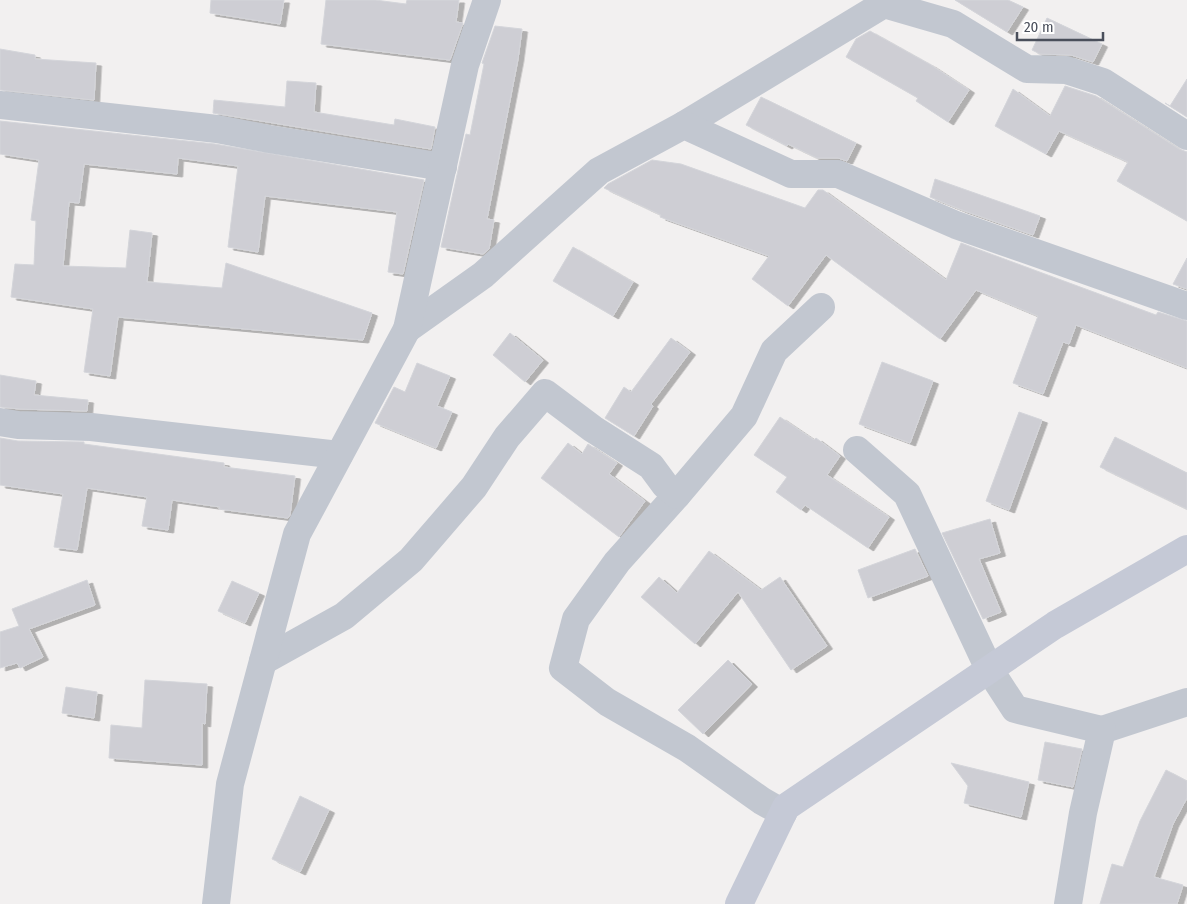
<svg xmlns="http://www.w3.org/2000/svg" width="1187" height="904" font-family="'Fira Sans Condensed',sans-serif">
<defs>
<filter id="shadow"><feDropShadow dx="5.5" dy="3" stdDeviation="0" flood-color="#0004"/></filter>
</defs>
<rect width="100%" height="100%" fill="#f2f0f0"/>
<g fill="#ceced4" stroke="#d4d5da" filter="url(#shadow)">
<polygon points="211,0 284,0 280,24 210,13"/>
<polygon points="326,0 375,0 406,4 407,0 459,0 456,22 463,23 450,60 321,44"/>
<polygon points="955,0 1008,0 1023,7 1007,32"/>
<polygon points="1047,18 1102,44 1093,62 1071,55 1040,54 1032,50"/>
<polygon points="495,26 522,29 518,59 487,219 494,220 489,249 483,254 441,247 466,134 470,135 484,64 482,63"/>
<polygon points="870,31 931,65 969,90 948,122 916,101 918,98 846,57 856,39"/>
<polygon points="0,49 35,55 35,59 96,63 94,100 0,90"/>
<polygon points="1187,79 1187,117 1165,103 1170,106"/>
<polygon points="287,81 316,83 314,112 394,125 395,119 435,127 431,149 213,113 214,100 285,107"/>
<polygon points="1065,86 1096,96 1179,149 1187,152 1187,221 1117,181 1128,162 1059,131 1046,154 995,126 1013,89 1050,116"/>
<polygon points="761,97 856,143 847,161 838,158 817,158 788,144 787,146 746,125"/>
<polygon points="0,121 215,144 424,180 403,274 388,272 397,212 265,196 258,252 228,247 238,166 178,158 177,174 84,164 79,203 69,202 63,266 126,268 130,230 152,233 147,282 222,288 226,263 372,313 363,340 118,317 110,376 84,372 93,309 11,297 15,264 34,265 36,221 31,220 39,160 0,154"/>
<polygon points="652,160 681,164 805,208 818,190 823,190 946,280 961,243 1156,315 1158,312 1187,321 1187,368 1076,325 1069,344 1063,342 1043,394 1013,383 1038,316 976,290 940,339 826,255 788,306 752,279 769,256 660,217 661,215 604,188 608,184"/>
<polygon points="935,179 1040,216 1033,235 962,210 930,197"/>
<polygon points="573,247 633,282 613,316 553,281"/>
<polygon points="1187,258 1187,289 1173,284"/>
<polygon points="510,333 543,360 525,382 493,355"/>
<polygon points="671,338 690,352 651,404 653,406 634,436 605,418 624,387 631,392"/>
<polygon points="882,362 933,381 910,443 859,424"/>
<polygon points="417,363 450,376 437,406 452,412 436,448 375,423 394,387 405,392"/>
<polygon points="0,375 36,381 34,395 88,400 87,411 20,409 0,407"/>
<polygon points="1019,412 1042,420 1009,510 986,501"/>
<polygon points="780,417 814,440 816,438 840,456 827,475 889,517 868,548 805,505 801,510 776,492 787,477 754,455"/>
<polygon points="1115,437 1187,473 1187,509 1100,467"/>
<polygon points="0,438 18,441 84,442 84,444 224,463 224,467 295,476 290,515 288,518 219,509 220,507 172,500 168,530 142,526 147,497 87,488 77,550 54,547 63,494 0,485"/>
<polygon points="568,443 582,454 588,444 617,463 609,474 645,501 619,537 541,478"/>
<polygon points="990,519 1000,553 979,559 1001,612 983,619 942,533"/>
<polygon points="915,549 928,576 868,598 858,570"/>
<polygon points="709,551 761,590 780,577 827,646 791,670 738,592 695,644 641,597 659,577 677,593"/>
<polygon points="87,580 95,605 29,629 43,657 20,668 17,663 0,668 0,632 19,626 12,609"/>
<polygon points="232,581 259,593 245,623 218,611"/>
<polygon points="728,660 752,684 703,734 678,710"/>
<polygon points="145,680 207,684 205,724 202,723 202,765 109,758 111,725 142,728"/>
<polygon points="66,687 97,692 94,718 62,713"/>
<polygon points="1045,742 1082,749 1073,787 1038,780"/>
<polygon points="951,763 1029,782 1021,817 964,803 968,786"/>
<polygon points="1166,770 1187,781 1187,798 1173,824 1154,877 1183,885 1177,904 1100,904 1112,864 1123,867 1140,821"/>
<polygon points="300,796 329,810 300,872 272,859"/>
</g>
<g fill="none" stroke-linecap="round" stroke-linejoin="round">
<g stroke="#c2c7d0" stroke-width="28">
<polyline points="0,105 217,129 269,139 443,167"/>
<polyline points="684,125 884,4 953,24 1027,69 1066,70 1103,82 1187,136"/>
<polyline points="407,329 483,275 599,171 684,125 791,174 838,174 956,225 1187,306"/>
<polyline points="0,422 18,425 91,427 339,455"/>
<polyline points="857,450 907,494 989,669 1015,709 1102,730 1187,702"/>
<polyline points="677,495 617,562 576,619 563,668 607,702 687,748 762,801 783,813"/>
<polyline points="263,661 344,616 411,560 474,487 507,437 545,393 593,429 651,466 665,485 677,495 744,416 774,351 821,307"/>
<polyline points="216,904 230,784 297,534 407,329 465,65 487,0"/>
<polyline points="1068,904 1083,813 1102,730"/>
</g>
<polyline stroke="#c5c9d6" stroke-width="28" points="739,904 786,807 1055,625 1187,549"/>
</g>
<path d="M1017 32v8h86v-8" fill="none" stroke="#4a4f5b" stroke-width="2.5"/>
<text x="1024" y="32" font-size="15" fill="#4a4f5b" stroke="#ffffff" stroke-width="4" paint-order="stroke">20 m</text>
</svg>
